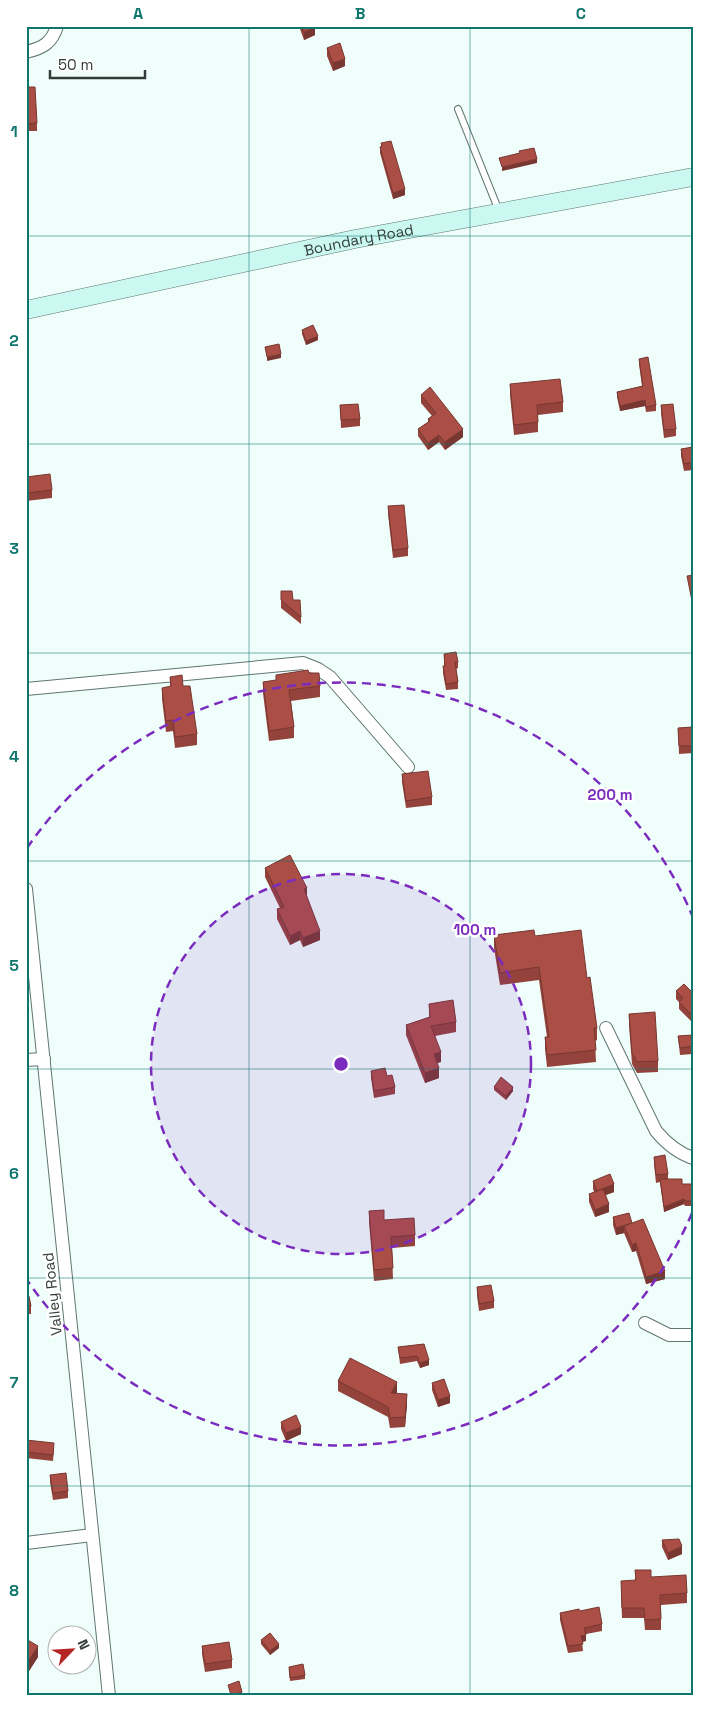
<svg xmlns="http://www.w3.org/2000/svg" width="719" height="1722" font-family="'Space Grotesk',sans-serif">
<rect width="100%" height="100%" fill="#effefa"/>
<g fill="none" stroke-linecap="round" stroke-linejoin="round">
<g stroke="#607670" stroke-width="8">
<polyline id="lane" points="458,109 499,211"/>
</g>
<g stroke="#607670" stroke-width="14">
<g id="street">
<path d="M 26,52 C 43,48 52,43 57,26"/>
<polyline points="26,689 303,663 318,669 330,677 408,767"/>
<polyline points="26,889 109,1696"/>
<path d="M 606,1028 L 656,1131 C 666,1143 678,1153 693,1158"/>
<polyline points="26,1060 44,1059"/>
<polyline points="645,1323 669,1335 693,1335"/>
<polyline points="26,1543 92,1535"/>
</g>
</g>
<g stroke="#607670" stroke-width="19">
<g id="secondary">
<path id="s1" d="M 26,310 L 355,239 L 693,177"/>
</g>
</g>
<use href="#lane" stroke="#fff" stroke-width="6"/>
<use href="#street" stroke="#fff" stroke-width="12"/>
<use href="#secondary" stroke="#cbf9f1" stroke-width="18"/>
</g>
<g fill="#93433c">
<polygon points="300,26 314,26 315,35 304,40 300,29"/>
<polygon points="327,48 345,66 333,71 327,56"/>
<polygon points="26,87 37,123 37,131 27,131"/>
<polygon points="381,143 405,195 393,199 380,153 380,147 381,146"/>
<polygon points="302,330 318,340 306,345 302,334"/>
<polygon points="639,359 656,405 656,411 646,412 645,406 620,411 617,397 617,392 642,386 639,364"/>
<polygon points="510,384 563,402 563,412 538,415 538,432 514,435 510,395"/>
<polygon points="421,395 463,437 445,450 439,442 428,450 418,436 418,429 428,422 428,419 432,416 421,403"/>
<polygon points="340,405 360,419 360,426 341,428"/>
<polygon points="661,405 676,429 676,436 664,438 661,413"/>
<polygon points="693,447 693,470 684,471 681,456 681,449"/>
<polygon points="26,477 52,490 52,498 26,501"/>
<polygon points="388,506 408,548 408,556 393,558 388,514"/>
<polygon points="281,591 293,600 301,617 301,624 281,608"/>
<polygon points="444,654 458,662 458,668 456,669 458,682 458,689 446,690 443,673 443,666 444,666"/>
<polygon points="309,673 320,686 320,697 291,701 294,727 294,738 269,741 263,693 263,682 276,680 276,675"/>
<polygon points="170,677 183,686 197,734 197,745 175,748 173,731 166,732 162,699 162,688 170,687"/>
<polygon points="693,727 693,753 679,754 678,728"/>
<polygon points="402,774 432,797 432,805 406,808 402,782"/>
<polygon points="265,868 307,897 320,940 303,947 300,940 290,945 277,919 277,909 280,908 265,877"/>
<polygon points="494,935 535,936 587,978 597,1028 597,1040 595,1041 596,1062 547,1067 545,1049 545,1037 547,1037 539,980 500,985 494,948"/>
<polygon points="676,991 693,993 693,1019 691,1021 679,1009 679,1002 676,999"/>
<polygon points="429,1004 456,1022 456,1032 435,1036 441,1062 437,1063 439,1078 425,1083 406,1035 406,1025 429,1017"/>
<polygon points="629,1014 658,1061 658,1072 637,1073 632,1064 629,1025"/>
<polygon points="693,1035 693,1054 680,1055 678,1036"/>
<polygon points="371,1071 387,1076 395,1087 395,1094 374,1098 371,1078"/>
<polygon points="494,1087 513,1091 506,1100 494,1090"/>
<polygon points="654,1157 668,1174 668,1179 682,1184 693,1184 693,1206 685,1206 684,1204 664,1212 660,1182 656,1183 654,1164"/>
<polygon points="593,1181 614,1192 606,1195 609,1212 595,1217 589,1202 589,1194 594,1192 593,1189"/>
<polygon points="369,1211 384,1220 415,1235 415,1246 392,1248 393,1279 374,1281 369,1222"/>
<polygon points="613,1217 632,1223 665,1279 646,1284 636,1251 632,1252 624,1233 616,1235 613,1225"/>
<polygon points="477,1287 494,1301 494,1308 479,1311 477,1295"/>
<polygon points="26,1296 31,1306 31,1314 26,1314"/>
<polygon points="424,1344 429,1365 420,1368 417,1361 400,1364 398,1347"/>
<polygon points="338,1381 397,1393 407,1404 405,1427 390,1428 388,1417 338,1391"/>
<polygon points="432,1383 450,1403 438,1407 432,1390"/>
<polygon points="281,1422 301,1434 286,1441 281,1429"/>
<polygon points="26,1440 54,1449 53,1461 26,1458"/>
<polygon points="50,1475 68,1491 68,1498 53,1500 50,1482"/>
<polygon points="662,1540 682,1554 668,1560 662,1547"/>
<polygon points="635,1570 687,1593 687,1603 661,1605 661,1630 645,1630 644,1618 622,1618 621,1591 635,1580"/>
<polygon points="580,1611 602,1624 602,1631 586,1634 586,1641 582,1642 583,1651 568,1653 560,1620 560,1613"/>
<polygon points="26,1639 38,1657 29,1671 26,1669"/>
<polygon points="261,1640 279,1648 270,1655 261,1644"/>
<polygon points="202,1646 232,1660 232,1668 205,1672 202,1654"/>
<polygon points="289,1667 305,1675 305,1679 290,1681"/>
</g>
<g fill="#783731">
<polygon points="315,28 315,35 304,40 304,32"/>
<polygon points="345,59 345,66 333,71 333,63"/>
<polygon points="537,159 537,163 502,171 502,167"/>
<polygon points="405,189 405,195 393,199 393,193"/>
<polygon points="318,336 318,340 306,345 306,341"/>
<polygon points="281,354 281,358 267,361 267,357"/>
<polygon points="645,400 645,406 620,411 620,406"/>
<polygon points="463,429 463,437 445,450 445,442"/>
<polygon points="439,435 439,442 428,450 428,443"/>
<polygon points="307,888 307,897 304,889"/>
<polygon points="300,931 300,940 290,945 290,936"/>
<polygon points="320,931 320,940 303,947 303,938"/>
<polygon points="693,1011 693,1019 691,1021 691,1014"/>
<polygon points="441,1052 441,1062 434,1064 434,1054"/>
<polygon points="439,1068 439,1078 425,1083 425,1073"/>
<polygon points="513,1087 513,1091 506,1100 506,1096"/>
<polygon points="614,1184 614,1192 597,1198 597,1191"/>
<polygon points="684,1199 684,1204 664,1212 664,1207"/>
<polygon points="609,1204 609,1212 595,1217 595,1210"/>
<polygon points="632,1223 624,1226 624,1233 616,1235 616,1228"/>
<polygon points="636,1243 636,1251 632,1252 632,1245"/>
<polygon points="665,1271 665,1279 646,1284 646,1277"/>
<polygon points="429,1360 429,1365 420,1368 420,1363"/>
<polygon points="397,1382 397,1393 391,1393"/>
<polygon points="407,1394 407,1404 405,1427 405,1417"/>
<polygon points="450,1396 450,1403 438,1407 438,1400"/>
<polygon points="301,1427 301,1434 286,1441 286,1433"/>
<polygon points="682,1546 682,1554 668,1560 668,1553"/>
<polygon points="586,1635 586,1641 581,1642 581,1636"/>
<polygon points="279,1644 279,1648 270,1655 270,1651"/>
<polygon points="38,1646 38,1657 29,1671 29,1660"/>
<polygon points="242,1692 242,1695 231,1696 231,1695"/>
</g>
<g fill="#ab4e46" stroke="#783731">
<polygon points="301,26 314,26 315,28 304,32"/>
<polygon points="340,43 345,59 333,63 327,48"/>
<polygon points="26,87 35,87 37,123 27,124"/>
<polygon points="391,141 405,189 393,193 380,147 382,146 381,143"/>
<polygon points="534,148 537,159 502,167 499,158 520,153 519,151"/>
<polygon points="313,325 318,336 306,341 302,330"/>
<polygon points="279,344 281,354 267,357 265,347"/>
<polygon points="648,357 656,405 646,407 645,400 620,406 617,392 643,386 639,359"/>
<polygon points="560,379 563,402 537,405 538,422 514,425 510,384"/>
<polygon points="430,387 463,429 445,442 439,435 428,443 418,429 430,421 428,419 436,413 421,395"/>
<polygon points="358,404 360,419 341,420 340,405"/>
<polygon points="673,404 676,429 664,430 661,405"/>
<polygon points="693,447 693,462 684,464 681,449"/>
<polygon points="50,474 52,490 26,493 26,477"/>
<polygon points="404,505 408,548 393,550 388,506"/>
<polygon points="693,575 693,601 692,601 687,576"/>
<polygon points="281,591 292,591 293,600 300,600 301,617 281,600"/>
<polygon points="456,652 458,662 455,662 458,682 446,684 443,666 445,666 444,654"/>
<polygon points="308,670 309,673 319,673 320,686 289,690 294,727 269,731 263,682 276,680 276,675"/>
<polygon points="182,675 183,686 190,686 197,734 175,737 173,720 166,721 162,688 171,686 170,677"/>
<polygon points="693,727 693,746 679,746 678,728"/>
<polygon points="428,771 432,797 406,801 402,774"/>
<polygon points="290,855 307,888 304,889 320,931 303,938 300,931 290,936 277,909 284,907 265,868"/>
<polygon points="534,930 535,936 581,930 587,978 590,977 597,1028 594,1028 596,1050 547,1055 545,1037 549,1037 539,967 500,973 494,935"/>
<polygon points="684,984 693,993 693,1011 691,1014 679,1002 683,998 676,991"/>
<polygon points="453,1000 456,1022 431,1026 441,1052 434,1054 439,1068 425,1073 406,1025 430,1017 429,1004"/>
<polygon points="655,1012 658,1061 637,1062 632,1053 629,1014"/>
<polygon points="693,1035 693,1046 680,1048 678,1036"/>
<polygon points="385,1068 387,1076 392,1075 395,1087 374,1091 371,1071"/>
<polygon points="501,1077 513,1087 506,1096 494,1087"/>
<polygon points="665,1155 668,1174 656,1175 654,1157"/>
<polygon points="610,1174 614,1184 597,1191 593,1181"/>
<polygon points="660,1179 682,1179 682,1184 693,1184 693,1201 685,1201 684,1199 664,1207"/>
<polygon points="603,1189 609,1204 595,1210 589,1194"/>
<polygon points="384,1210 384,1220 414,1218 415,1235 391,1237 393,1268 374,1270 369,1211"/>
<polygon points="629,1213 632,1223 616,1228 613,1217"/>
<polygon points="643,1219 665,1271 646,1277 636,1243 632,1245 624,1226"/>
<polygon points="491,1285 494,1301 479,1304 477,1287"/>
<polygon points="26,1296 29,1296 31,1306 26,1307"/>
<polygon points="424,1344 429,1360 420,1363 417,1356 400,1358 398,1347"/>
<polygon points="350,1358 397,1382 391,1393 407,1394 405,1417 390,1418 388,1407 338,1381"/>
<polygon points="444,1379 450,1396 438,1400 432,1383"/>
<polygon points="296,1415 301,1427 286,1433 281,1422"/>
<polygon points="26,1440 54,1443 53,1455 26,1452"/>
<polygon points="66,1473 68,1491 53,1493 50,1475"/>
<polygon points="679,1539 682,1546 668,1553 662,1540"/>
<polygon points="635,1570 651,1570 651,1577 686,1575 687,1593 660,1595 661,1619 645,1620 644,1608 622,1608 621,1581 636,1580"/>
<polygon points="599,1607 602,1624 584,1628 586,1635 581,1636 583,1644 568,1646 560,1613 579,1609 580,1611"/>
<polygon points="270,1633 279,1644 270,1651 261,1640"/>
<polygon points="26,1639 38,1646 29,1660 26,1658"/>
<polygon points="229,1642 232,1660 205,1664 202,1646"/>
<polygon points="303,1664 305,1675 290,1678 289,1667"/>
<polygon points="239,1681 242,1692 231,1695 228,1685"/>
</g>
<path fill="none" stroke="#0f766e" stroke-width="1" stroke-opacity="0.55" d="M 249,26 L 249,1696M 470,26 L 470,1696M 26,236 L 693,236M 26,444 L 693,444M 26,653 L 693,653M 26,861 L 693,861M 26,1069 L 693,1069M 26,1278 L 693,1278M 26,1486 L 693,1486"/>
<circle cx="341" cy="1064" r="190" fill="#7b2cbf" fill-opacity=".12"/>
<g fill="none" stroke="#7b2cbf" stroke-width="2.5" stroke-dasharray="9 6">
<circle cx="341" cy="1064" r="190"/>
<path d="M692 1213A381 381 0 0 1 27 1280M27 848A381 381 0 0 1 692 915"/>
</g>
<g text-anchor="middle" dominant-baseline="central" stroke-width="5" stroke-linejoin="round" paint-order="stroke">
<g font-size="15" fill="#333c3a" stroke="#fff">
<text stroke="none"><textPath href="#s1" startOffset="340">Boundary Road</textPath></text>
<text transform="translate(52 1294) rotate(-96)">Valley Road</text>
</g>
</g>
<circle cx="341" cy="1064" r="8" fill="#7b2cbf" stroke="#fff" stroke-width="2.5"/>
<g font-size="15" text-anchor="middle" font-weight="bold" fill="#7b2cbf" stroke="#fff" stroke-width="5" stroke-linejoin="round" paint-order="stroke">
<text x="610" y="800">200 m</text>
<text x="475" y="935">100 m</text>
</g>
<rect width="719" height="1722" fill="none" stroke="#ffffff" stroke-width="55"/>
<g transform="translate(72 1650) rotate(65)"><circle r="24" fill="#ffffff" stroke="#adb1b0"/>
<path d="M0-4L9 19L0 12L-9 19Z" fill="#b52524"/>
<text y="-8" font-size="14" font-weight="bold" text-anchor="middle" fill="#333c3a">N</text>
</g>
<path d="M50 70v8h95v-8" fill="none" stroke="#333c3a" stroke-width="2.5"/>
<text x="58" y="70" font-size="15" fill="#333c3a" stroke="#ffffff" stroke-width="4" paint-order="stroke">50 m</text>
<rect x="28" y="28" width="664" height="1666" fill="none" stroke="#0f766e" stroke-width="2"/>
<g font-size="16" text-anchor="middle" font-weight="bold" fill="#0f766e">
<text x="138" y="19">A</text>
<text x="360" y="19">B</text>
<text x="581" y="19">C</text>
<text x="14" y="137">1</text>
<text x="14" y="346">2</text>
<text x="14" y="554">3</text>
<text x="14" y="762">4</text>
<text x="14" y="971">5</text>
<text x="14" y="1179">6</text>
<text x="14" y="1388">7</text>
<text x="14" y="1596">8</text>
</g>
</svg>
